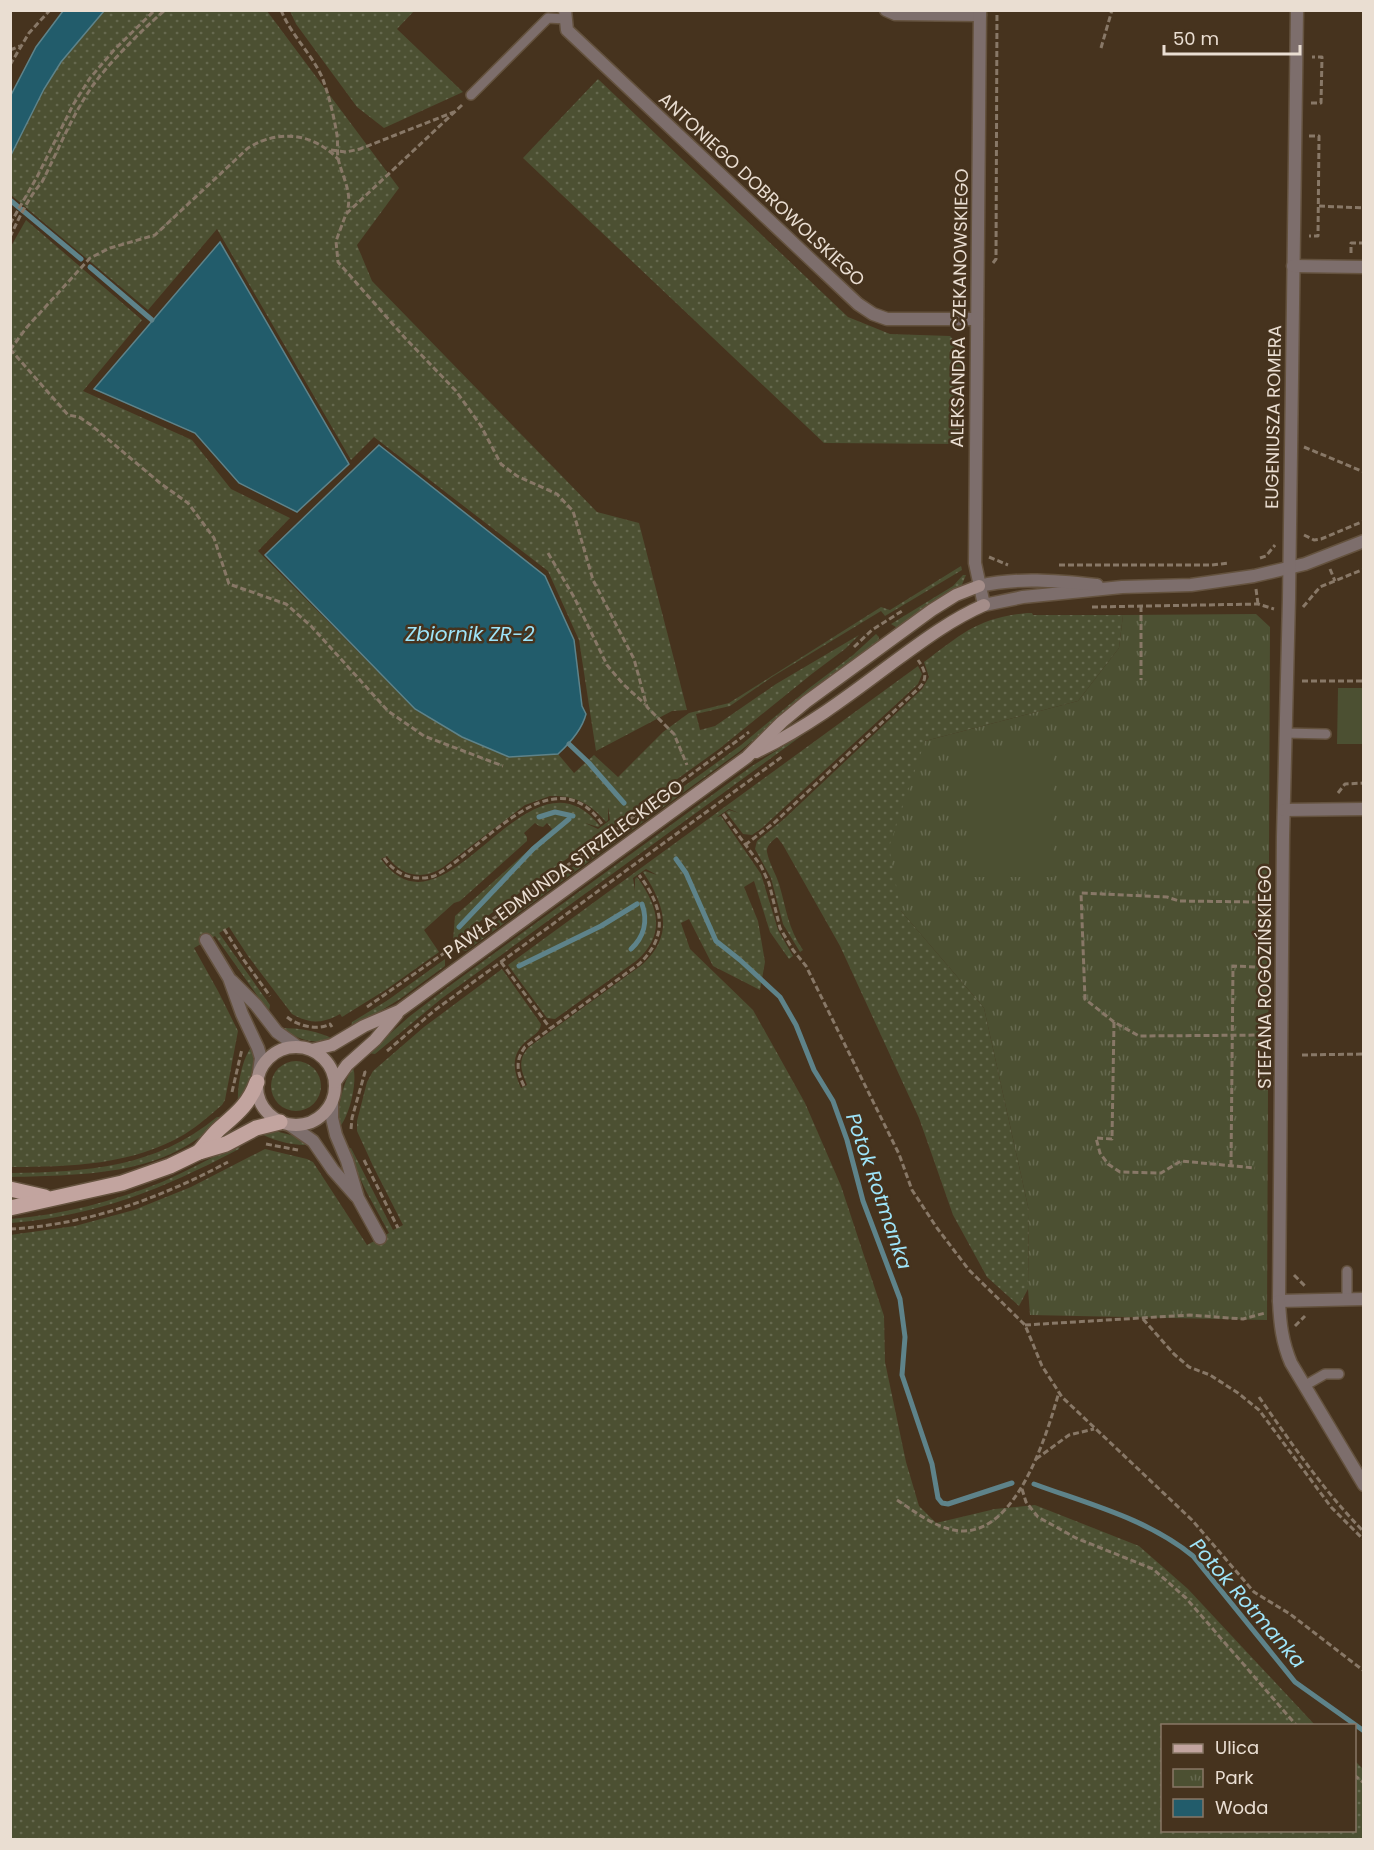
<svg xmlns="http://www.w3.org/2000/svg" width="1374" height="1850" font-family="Poppins,sans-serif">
<defs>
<pattern id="grass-dots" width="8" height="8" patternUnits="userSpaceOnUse" patternTransform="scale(1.5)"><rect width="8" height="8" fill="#4c5032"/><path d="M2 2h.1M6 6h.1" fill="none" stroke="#66694f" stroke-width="1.8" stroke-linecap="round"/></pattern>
<pattern id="park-tufts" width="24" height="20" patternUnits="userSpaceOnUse" patternTransform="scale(1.5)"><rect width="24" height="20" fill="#4c5032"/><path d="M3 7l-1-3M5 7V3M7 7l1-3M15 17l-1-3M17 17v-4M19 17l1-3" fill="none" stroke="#66694f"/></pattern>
</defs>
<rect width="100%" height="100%" fill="#46331e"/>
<g fill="url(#grass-dots)" fill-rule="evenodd">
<polygon points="104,11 267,11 399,188 357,245 372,281 597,512 639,523 687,710 672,711 596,751 579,640 548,571 374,437 351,460 217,229 148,310 11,195 10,155 44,89 61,62"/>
<polygon points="290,11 414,11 397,29 463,92 384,128 357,107 296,24"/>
<polygon points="598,79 848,317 890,334 950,336 961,348 961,444 824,443 523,158"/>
<path d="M 26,220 L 142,320 L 83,391 L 192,440 L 231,489 L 290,518 L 258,551 L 415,709 L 462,737 L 509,756 L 558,754 L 574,773 L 594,755 L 618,777 L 663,732 L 689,713 L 729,703 L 881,607 L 890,610 L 961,566 L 962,570 L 885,616 L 881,611 L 772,677 L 730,706 L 696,714 L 700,730 L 715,726 L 776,684 L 859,635 L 845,649 L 813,673 L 719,749 L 453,941 L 455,916 L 552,829 L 547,823 L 543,827 L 539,826 L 535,823 L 524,833 L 527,837 L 527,841 L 460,901 L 454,903 L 424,930 L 439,952 L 387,989 L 342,1017 L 340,1014 C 322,1024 310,1024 292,1014 L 248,956 L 229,927 L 219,933 L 270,1005 L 269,1012 L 215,936 L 194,948 L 218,991 L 238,1031 L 225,1100 L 222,1105 C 210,1115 198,1126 185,1134 C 133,1165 70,1167 11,1167 L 10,248 ZM 550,796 C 574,795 590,803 606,822 L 608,820 L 608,807 L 610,820 L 598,829 L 585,823 L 598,827 L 600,826 C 527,734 447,950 381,859 L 387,856 C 400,875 421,881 442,868 L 525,805 Z"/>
<polygon points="963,575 966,575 961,587 899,629 891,624 953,586"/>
<path d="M 1027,613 L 1032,613 L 1033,615 L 1123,615 L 1119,648 L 1078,701 L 925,741 L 901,911 L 984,1008 L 1029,1211 L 1028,1289 L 1019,1306 L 987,1277 L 953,1215 L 919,1118 L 840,946 L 783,845 L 777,837 C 772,841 766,846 767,852 C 769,863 776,874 779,884 C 786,907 788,929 803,950 L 800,952 L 783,924 L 771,878 L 755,849 L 757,841 L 784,819 L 922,689 L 929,677 L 924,662 C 962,634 977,618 1027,613 Z"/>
<polygon points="876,634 879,637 877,645 799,702 739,752 466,951 459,949 741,745 808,689 853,655"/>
<path d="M 918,666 L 922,674 L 918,684 L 762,828 L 752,835 L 743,834 L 726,812 L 729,810 L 739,813 L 729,809 L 717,817 L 721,816 L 761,874 L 778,930 L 793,956 L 789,959 L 770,932 L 754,881 L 744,887 L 758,921 L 765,962 L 760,990 L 713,966 L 689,919 L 681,923 L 690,949 L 753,1010 L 805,1103 L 841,1186 L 884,1316 L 885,1362 L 906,1462 L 919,1506 L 936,1523 L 995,1509 L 1035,1505 L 1139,1546 L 1188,1589 L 1315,1725 L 1162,1726 L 1162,1830 L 1354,1830 L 1355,1761 L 1363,1769 L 1363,1839 L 11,1839 L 10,1235 L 75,1226 L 134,1210 L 191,1187 L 265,1149 L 307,1159 L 313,1162 L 367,1245 L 389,1233 L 366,1191 L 346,1148 L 351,1148 L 393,1230 L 403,1225 L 373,1166 L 357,1131 L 357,1121 L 367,1082 L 373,1071 L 424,1027 L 502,969 L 541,1024 C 540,1032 535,1034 529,1039 C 511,1052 512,1069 521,1088 L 527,1085 C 521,1070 517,1060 529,1047 L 643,964 C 675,934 664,904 643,872 L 645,871 L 657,875 L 646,869 L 633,878 L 635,891 L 635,879 L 637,877 C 658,906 667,934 636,961 L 555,1019 L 547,1018 L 508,965 Z"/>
<polygon points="815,726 441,999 375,1054 368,1053 410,1016 452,984 752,766"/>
<polygon points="445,959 445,966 400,999 351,1029 352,1022 388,1000"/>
<path d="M 282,1028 C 298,1028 319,1031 333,1039 C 315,1045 297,1040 282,1028 Z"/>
<path d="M 252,1046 C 256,1064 251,1088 238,1103 C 237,1085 242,1059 252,1046 Z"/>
<circle cx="296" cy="1086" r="25"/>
<path d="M 353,1067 C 358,1082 349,1118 338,1129 C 337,1109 342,1084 353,1067 Z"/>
<path d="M 217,1117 L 222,1117 C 169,1176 84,1175 11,1177 L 11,1173 C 87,1172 155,1168 217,1117 Z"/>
<path d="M 271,1130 L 295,1136 L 308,1145 C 293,1146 271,1140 258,1132 Z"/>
<path d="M 241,1143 L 239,1149 C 163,1189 96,1216 11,1223 L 10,1219 C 62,1215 114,1201 162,1182 C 189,1170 214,1156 241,1143 Z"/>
</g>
<polygon fill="url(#park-tufts)" points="1256,614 1270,627 1267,1320 1030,1315 1028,1289 1029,1211 984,1008 901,911 889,847 925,741 1078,701 1119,648 1123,615"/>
<g fill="#4c5032">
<polygon points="1338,688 1363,688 1363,744 1337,744"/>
<rect x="973" y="754" width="80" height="123"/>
</g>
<g fill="#225c6b" stroke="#5e838a" stroke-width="1.5">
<polygon points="63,11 104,11 61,62 44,89 11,155 11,95 36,47"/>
<polygon points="220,242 349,464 297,512 239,483 195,433 94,389"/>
<path d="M 379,445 L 545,576 L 574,640 L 582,706 L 586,714 C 582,730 570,743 558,754 L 509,757 L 462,737 L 415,709 L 265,555 Z"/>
</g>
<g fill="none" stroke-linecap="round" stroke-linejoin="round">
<g stroke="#5e838a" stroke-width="5">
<polyline points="10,200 81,259"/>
<polyline points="90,267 152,320"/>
<polyline points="569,744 589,763 624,803"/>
<polyline points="539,817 555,812 573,816"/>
<polyline points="676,859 686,873 716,941 740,960 780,997 796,1025 814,1070 833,1101 847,1140 863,1201 900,1299 905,1337 902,1375 932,1464 938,1498 942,1503 948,1504 1012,1483"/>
<polyline points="459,927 533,849 569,819"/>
<path d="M 631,949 C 644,937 648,921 642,904"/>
<polyline points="519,966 601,926 637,904"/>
<path d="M 1034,1484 C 1088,1504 1148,1519 1193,1556 L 1295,1682 L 1364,1731"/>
</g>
<g stroke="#64523e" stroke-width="12">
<g id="service">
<polyline points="471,95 548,18 565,19"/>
<polyline points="1285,733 1326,734"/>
<polyline points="1347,1299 1347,1271"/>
<polyline points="1304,1386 1325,1374 1339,1374"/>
</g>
</g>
<g stroke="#64523e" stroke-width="15">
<g id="minor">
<polyline points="565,10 567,30 858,304 873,314 887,319 977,319"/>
<polyline points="886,10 895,14 980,15"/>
<polyline points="980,10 975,563 984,605 1023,597 1122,587 1191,585 1254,576 1305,564 1364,541"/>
<polyline points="1297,10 1289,599 1283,837 1279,1301 1364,1299"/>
<polyline points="1293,266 1364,267"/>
<path d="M 979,586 C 1018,577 1057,581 1097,585"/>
<polyline points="1284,810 1364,809"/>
<polyline points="206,940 229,978 242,1014 258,1048 261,1058 259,1072"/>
<polyline points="232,981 256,1005 277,1032 298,1047"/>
<polyline points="332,1102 332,1118 336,1135 347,1161 358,1198 380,1238"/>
<polyline points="290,1125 313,1141 333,1170 356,1196"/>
<path d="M 1279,1301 C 1280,1323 1282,1342 1291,1363 L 1364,1485"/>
</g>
</g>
<g stroke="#64523e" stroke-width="15">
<g id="secondary">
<path d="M 756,752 C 806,728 847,697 891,664 C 921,642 950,620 984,605"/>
<circle cx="296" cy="1086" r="39"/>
<polyline points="312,1050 332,1045 364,1026 399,1011 747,757 782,722 806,702 932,610 956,595 979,586"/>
<polyline points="335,1082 347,1065 375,1040 397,1014"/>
</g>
</g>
<g stroke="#64523e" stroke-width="18">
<g id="primary">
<path d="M 199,1152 C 205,1145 211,1137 218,1130 C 235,1115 249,1105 257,1082"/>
<polyline points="10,1189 45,1197"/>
<polyline points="10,1208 122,1183 170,1166 199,1152 226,1144 256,1128 280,1122"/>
</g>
</g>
<g stroke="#887867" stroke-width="3" stroke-dasharray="6 3" stroke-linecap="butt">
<path d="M 281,10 C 291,35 311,53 322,77 C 329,95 334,117 337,135 C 338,143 337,151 338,158 C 342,177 353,192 347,212"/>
<polyline points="1101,48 1112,10"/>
<polyline points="10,50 20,46"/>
<polyline points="10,65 29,33 50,10"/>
<polyline points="1311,103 1321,103 1322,57 1312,57"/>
<polyline points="462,105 346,214 336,241 338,262 406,339 456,391 481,426 501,464 517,476 557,494 573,511 593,580 634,659 647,707 674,734 687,765"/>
<polyline points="1309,136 1319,136 1318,236 1309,236"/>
<polyline points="331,150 346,152 360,149 454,112"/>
<polyline points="1319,206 1364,208"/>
<polyline points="10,224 37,177 73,105 90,78 114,50 155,10"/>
<path d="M 10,237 C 19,218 28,198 42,182 C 60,147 75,107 100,76 C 119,53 142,30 165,10"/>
<polyline points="1351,253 1351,243 1364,243"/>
<polyline points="993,263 996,259 997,10"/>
<polyline points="10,349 68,415 79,417 91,425 160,483 188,503 214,538 229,584 286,604 311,626 388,711 424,736 503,766"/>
<path d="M 10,350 L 27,327 L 90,258 L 110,248 L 155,235 L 248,148 C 279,129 313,133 338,159"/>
<polyline points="1304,447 1364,472"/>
<polyline points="1304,535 1314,540 1321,539 1364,521"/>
<polyline points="548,553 574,597 607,665 623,684 645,704"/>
<polyline points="989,557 1008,565"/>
<polyline points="1260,558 1266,556 1275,545"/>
<polyline points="1059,565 1211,565 1229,563"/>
<polyline points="1330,569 1335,581"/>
<polyline points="1256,589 1258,604"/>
<polyline points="1141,606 1141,680"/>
<polyline points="1092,607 1258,604 1274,609"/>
<polyline points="1303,607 1320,587 1364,569"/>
<polyline points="854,647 872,630 902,611"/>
<polyline points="1302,681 1364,681"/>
<polyline points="1338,793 1345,784 1364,783"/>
<polyline points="723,814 761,866 769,883 780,928 793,950 806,966 899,1154 912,1190 937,1228 969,1270 1025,1325 1042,1366 1062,1397 1192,1520 1254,1592 1290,1614 1364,1671"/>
<path d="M 745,845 L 775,822 L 920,687 C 928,678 925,670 918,660"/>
<path d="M 384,858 C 396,875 414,882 434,876 C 480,853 553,752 602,824"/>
<polyline points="1258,902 1179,901 1167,897 1081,893 1085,999 1114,1022 1139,1036 1267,1035"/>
<polyline points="224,929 243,959 270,996"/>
<polyline points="501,962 550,1028"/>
<polyline points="367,1007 520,900 749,732"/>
<path d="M 287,1017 C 298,1026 318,1031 330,1024 L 332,1027"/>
<polyline points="1114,1022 1112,1139 1096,1138 1100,1153 1108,1164 1120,1172 1161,1173 1181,1161 1255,1168"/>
<polyline points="387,1051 435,1010 783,756"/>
<polyline points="1302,1055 1364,1054"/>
<path d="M 524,1086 C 517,1072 515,1060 525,1047 L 639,964 C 670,935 662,905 639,875"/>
<polyline points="232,1092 242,1049"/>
<polyline points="351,1129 352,1118 365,1072 363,1069"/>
<polyline points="266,1144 298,1150"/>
<polyline points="364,1160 398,1228"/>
<polyline points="1231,1166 1233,966 1257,967"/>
<path d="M 10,1229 C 87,1225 161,1198 228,1162"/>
<polyline points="1294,1275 1305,1286"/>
<polyline points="1143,1319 1174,1354 1189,1367 1210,1375 1238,1393 1259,1410 1331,1507 1364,1540"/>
<polyline points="1025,1325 1190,1315 1243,1319 1265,1313"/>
<polyline points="1295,1326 1305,1316"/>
<path d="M 1259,1397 C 1292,1444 1323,1490 1364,1532"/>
<polyline points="1036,1459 1069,1435 1094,1429"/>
<polyline points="1022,1489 1026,1502 1038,1517 1076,1538 1153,1569 1186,1598 1297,1726"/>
<path d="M 897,1500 C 917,1513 939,1531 964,1531 C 1018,1530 1047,1434 1059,1392"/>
<polyline points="1354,1775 1364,1783"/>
</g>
<use href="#service" stroke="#7d6e6c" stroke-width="9"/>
<use href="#minor" stroke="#7d6e6c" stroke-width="12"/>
<use href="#secondary" stroke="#a48d89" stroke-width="12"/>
<use href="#primary" stroke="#c2a49f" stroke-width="15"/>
</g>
<g text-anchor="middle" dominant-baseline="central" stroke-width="5" stroke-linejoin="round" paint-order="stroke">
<g font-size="18" fill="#eaded2" stroke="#46331e">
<text transform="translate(762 189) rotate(43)">ANTONIEGO DOBROWOLSKIEGO</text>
<text transform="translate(959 308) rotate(-89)">ALEKSANDRA CZEKANOWSKIEGO</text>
<text transform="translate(1273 417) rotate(-89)">EUGENIUSZA ROMERA</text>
<text transform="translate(563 869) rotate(-36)">PAWŁA EDMUNDA STRZELECKIEGO</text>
<text transform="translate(1264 977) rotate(-90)">STEFANA ROGOZIŃSKIEGO</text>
</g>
<g font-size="20" font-style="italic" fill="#9ee4f9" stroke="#46331e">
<text x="470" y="634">Zbiornik ZR-2</text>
<text transform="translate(879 1191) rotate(71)">Potok Rotmanka</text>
<text transform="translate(1248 1603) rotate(49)">Potok Rotmanka</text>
</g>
</g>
<rect width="1374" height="1850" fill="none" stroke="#eaded2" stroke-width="24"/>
<rect x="1161" y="1724" width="195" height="108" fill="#46331e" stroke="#887766" stroke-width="1.5"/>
<rect x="1173" y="1744" width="30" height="9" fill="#c2a49f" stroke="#887766" stroke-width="1.5"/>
<text x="1215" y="1754" font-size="18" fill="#eaded2">Ulica</text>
<rect x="1173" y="1769" width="30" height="18" fill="url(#park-tufts)" stroke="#887766" stroke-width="1.5"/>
<text x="1215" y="1784" font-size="18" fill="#eaded2">Park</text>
<rect x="1173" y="1799" width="30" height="18" fill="#225c6b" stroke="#887766" stroke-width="1.5"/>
<text x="1215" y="1814" font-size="18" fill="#eaded2">Woda</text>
<path d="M1164 45v9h136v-9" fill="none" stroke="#eaded2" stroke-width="3"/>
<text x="1173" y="45" font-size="18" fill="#eaded2" stroke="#46331e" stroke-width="4.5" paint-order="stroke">50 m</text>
</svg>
